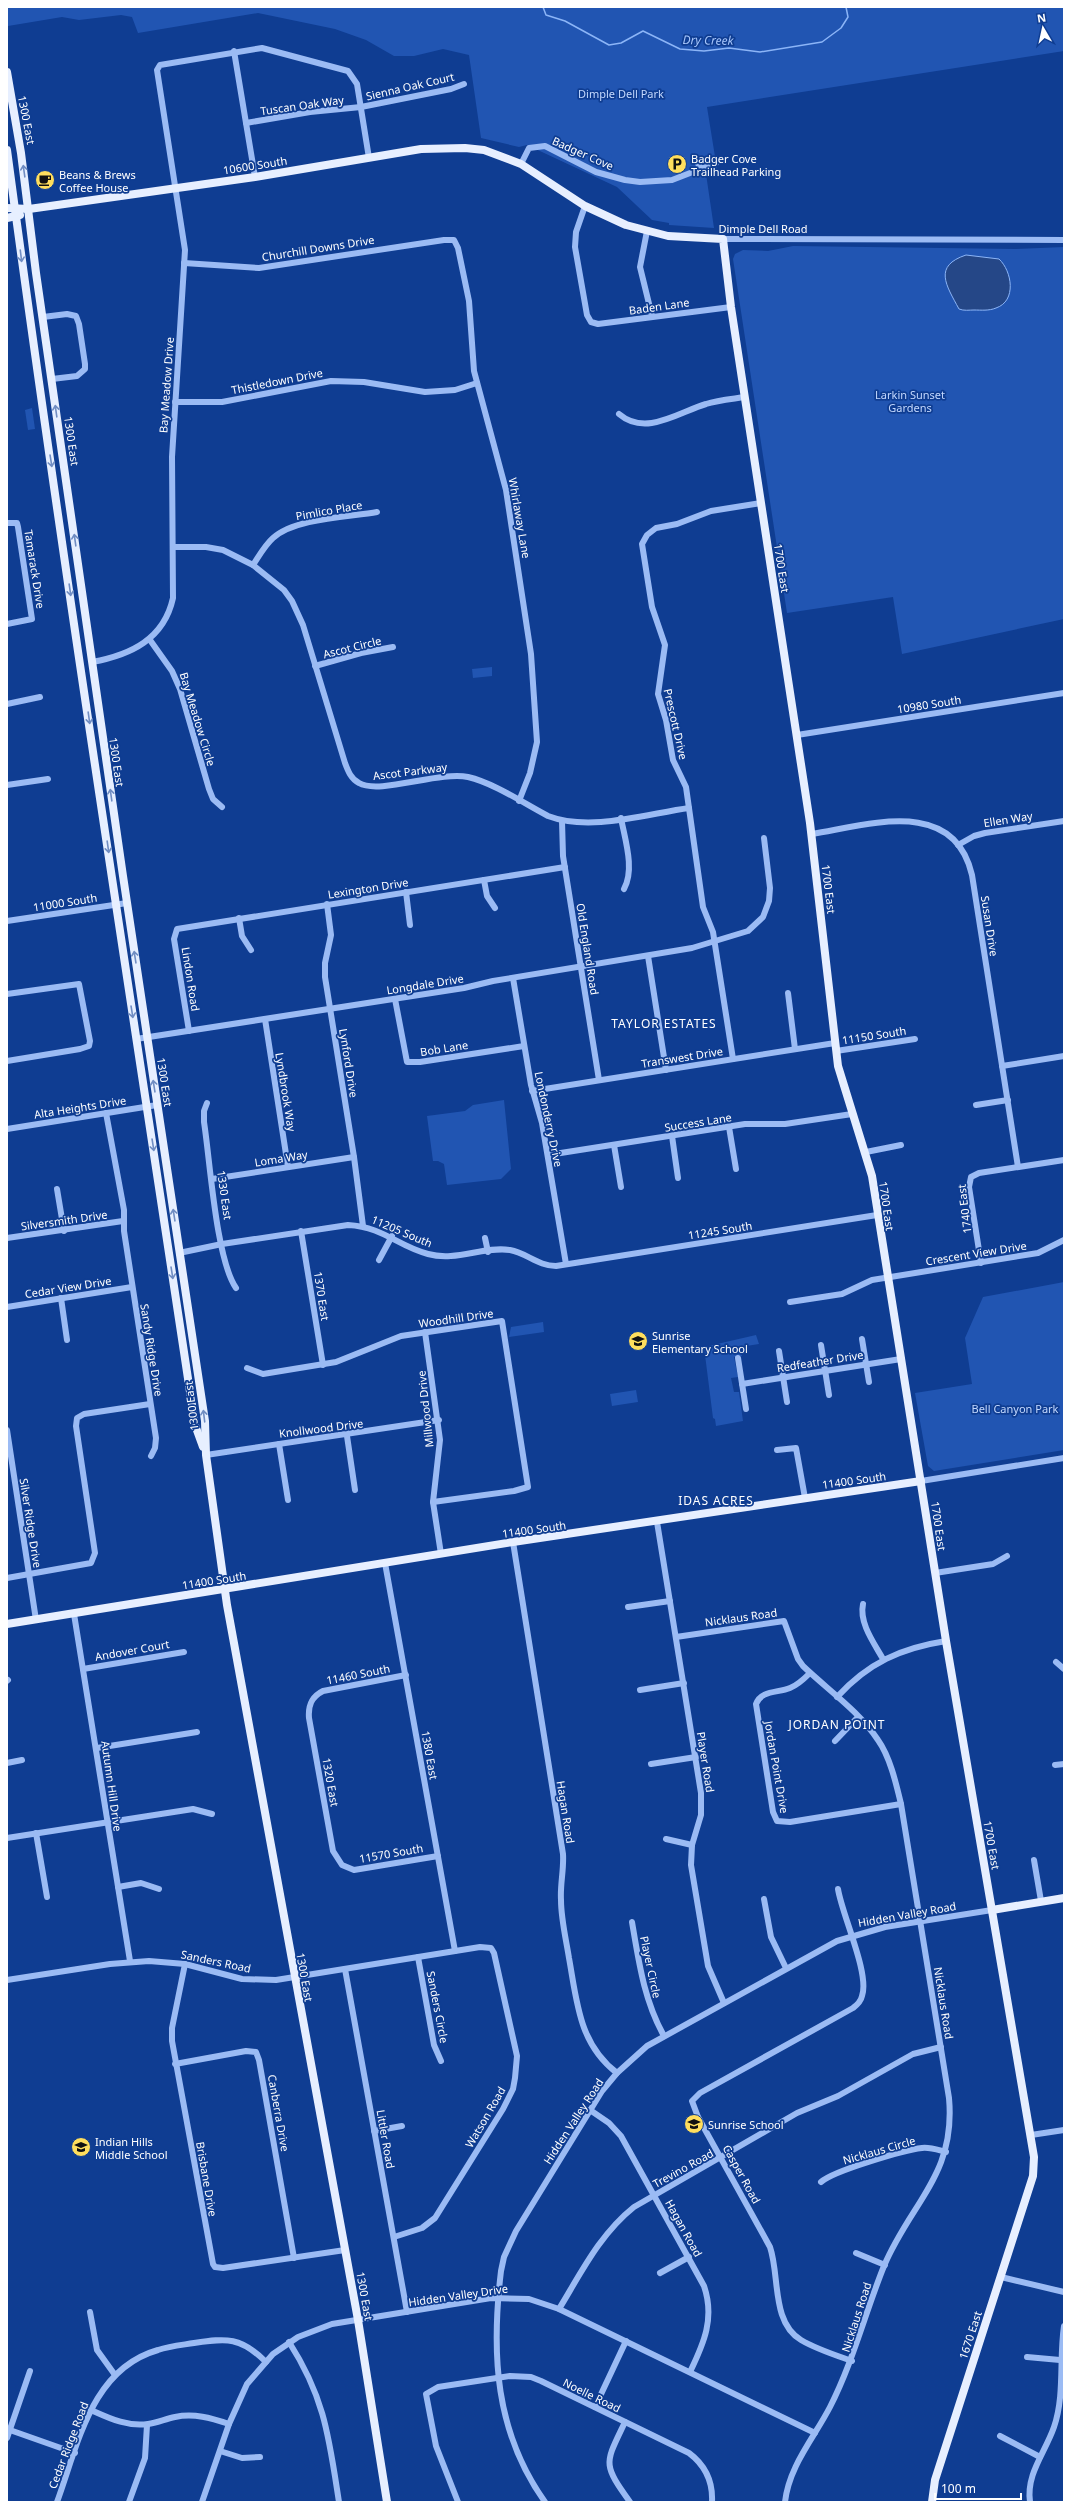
<svg xmlns="http://www.w3.org/2000/svg" width="1071" height="2509" font-family="'Noto Sans',sans-serif">
<rect width="100%" height="100%" fill="#0f3d92"/>
<g fill="#2155b2">
<polygon points="7,7 1064,7 1064,51 707,107 717,169 706,174 714,228 669,225 669,223 652,220 617,187 527,145 519,147 481,138 469,55 443,49 414,56 394,56 366,40 335,29 258,13 138,33 132,17 121,15 79,20 62,17 8,26"/>
<polygon points="793,246 1015,249 1064,247 1064,619 902,654 893,597 787,613 733,259 735,254 743,250 768,251"/>
<polygon points="32,408 35,429 28,430 25,410"/>
<polygon points="492,667 492,676 473,678 472,669"/>
<polygon points="504,1100 511,1169 501,1179 447,1185 444,1164 438,1161 433,1161 427,1116 465,1111 473,1105"/>
<polygon points="1064,1282 1064,1450 934,1471 928,1466 915,1393 972,1384 965,1338 983,1297"/>
<polygon points="543,1322 544,1332 509,1337 511,1327"/>
<polygon points="756,1335 759,1344 740,1347 742,1356 734,1357 738,1377 731,1378 734,1392 739,1392 743,1421 716,1426 715,1419 713,1418 704,1347"/>
<polygon points="636,1390 638,1402 612,1406 610,1394"/>
</g>
<path fill="#254787" stroke="#8cb5f7" d="M 966,255 L 999,259 C 1012,271 1017,301 996,308 C 989,311 981,310 974,310 C 969,310 964,311 959,309 C 946,285 933,266 966,255 Z"/>
<g fill="none" stroke-linecap="round" stroke-linejoin="round">
<polyline stroke="#8cb5f7" stroke-width="1.5" points="543,7 546,15 565,21 609,45 621,43 643,31 680,49 704,51 729,48 760,52 822,42 841,28 848,17 846,7"/>
<g stroke="#9bbbf4" stroke-width="6">
<polyline points="234,51 255,177"/>
<polyline points="246,123 310,112 361,107 451,89 464,84"/>
<polyline points="695,157 701,170"/>
<polyline points="521,164 529,148 545,146 596,172 625,180 640,182 672,180 716,163"/>
<polyline points="585,206 576,232 575,247 587,315 591,322 598,324 731,307"/>
<polyline points="647,231 640,267 652,316"/>
<polyline points="723,239 1064,240"/>
<polyline points="184,263 259,268 444,240 454,240 458,248 469,301 474,371 506,490 531,654 537,742 530,773 519,801"/>
<polyline points="43,317 67,314 76,316 79,324 85,364 85,369 77,376 52,379"/>
<polyline points="175,402 222,402 331,381 364,382 425,392 455,390 477,383"/>
<path d="M 619,414 C 646,437 679,412 706,404 C 718,400 732,399 745,397"/>
<polyline points="7,523 17,523 18,527 32,619 7,624"/>
<path d="M 174,547 L 206,547 L 223,550 L 253,565 L 284,590 L 292,601 L 303,625 L 345,763 C 348,771 351,779 359,783 C 379,795 439,771 468,777 C 494,783 525,804 548,816 C 590,832 646,814 689,808"/>
<path d="M 253,565 C 259,556 265,545 273,538 C 295,518 349,517 377,512"/>
<polyline points="150,640 172,671 180,689 209,789 213,799 222,807"/>
<path d="M 92,662 C 131,655 164,639 173,598 L 172,457 L 185,250 L 157,70 L 160,65 L 262,48 L 348,71 L 357,84 L 369,158"/>
<polyline points="315,666 361,653 393,647"/>
<polyline points="7,704 40,697"/>
<polyline points="797,735 1064,693"/>
<polyline points="7,785 48,779"/>
<path d="M 621,818 C 625,840 635,869 624,889"/>
<polyline points="562,821 563,856 599,1080"/>
<path d="M 812,834 C 868,825 954,796 972,875 L 1018,1167"/>
<polyline points="958,845 974,836 985,833 1064,821"/>
<polyline points="484,880 487,896 495,908"/>
<polyline points="406,892 410,925"/>
<polyline points="327,904 331,935 325,963 325,977 354,1157 363,1226"/>
<polyline points="239,918 242,936 251,950"/>
<polyline points="7,921 127,903"/>
<polyline points="648,956 666,1070"/>
<polyline points="513,978 531,1085 542,1123 566,1264"/>
<polyline points="788,993 795,1049"/>
<polyline points="7,994 79,984 90,1041 89,1046 80,1049 7,1061"/>
<polyline points="395,999 407,1062 420,1062 524,1046"/>
<polyline points="265,1019 288,1167"/>
<polyline points="189,1031 174,939 177,929 565,867"/>
<polyline points="136,1039 464,988 493,981 692,948 748,931 763,917 769,901 770,888 764,838"/>
<polyline points="836,1051 915,1039"/>
<polyline points="733,1059 713,932 703,907 686,787 673,760 666,720 658,694 665,645 652,607 642,544 647,535 656,528 677,524 711,511 761,503"/>
<polyline points="1002,1066 1064,1056"/>
<polyline points="532,1091 835,1043"/>
<path d="M 207,1103 L 204,1111 L 204,1122 C 210,1160 216,1259 236,1288"/>
<polyline points="976,1105 1008,1100"/>
<polyline points="106,1113 124,1210 124,1231 156,1438 155,1448 151,1456"/>
<polyline points="729,1127 736,1169"/>
<polyline points="7,1129 157,1105"/>
<polyline points="672,1136 678,1178"/>
<polyline points="614,1145 621,1187"/>
<polyline points="866,1152 901,1145"/>
<polyline points="548,1155 745,1124 785,1124 852,1114"/>
<polyline points="212,1179 354,1157"/>
<polyline points="57,1189 64,1231"/>
<polyline points="301,1231 323,1365"/>
<polyline points="7,1238 123,1221"/>
<polyline points="485,1238 488,1252"/>
<path d="M 179,1253 L 222,1244 L 348,1225 C 384,1227 397,1246 428,1254 C 456,1262 483,1246 510,1250 C 527,1253 538,1266 556,1266 L 877,1215"/>
<polyline points="379,1260 392,1236"/>
<polyline points="981,1263 969,1187 971,1177 979,1173 1064,1160"/>
<polyline points="61,1298 67,1340"/>
<polyline points="790,1302 842,1294 872,1280 1038,1253 1064,1240"/>
<polyline points="7,1307 132,1287"/>
<polyline points="425,1332 440,1440 433,1502 441,1554"/>
<polyline points="862,1339 869,1382"/>
<polyline points="821,1345 829,1395"/>
<polyline points="779,1351 787,1402"/>
<polyline points="738,1358 746,1409"/>
<polyline points="247,1368 263,1374 336,1362 401,1336 502,1321 528,1487 514,1491 433,1502"/>
<polyline points="742,1384 901,1359"/>
<polyline points="7,1430 36,1620"/>
<polyline points="347,1436 355,1490"/>
<polyline points="279,1444 288,1500"/>
<polyline points="777,1450 796,1448 805,1498"/>
<polyline points="206,1455 439,1420"/>
<polyline points="921,1481 1064,1458"/>
<polyline points="657,1522 701,1793 701,1815 692,1845 691,1865 708,1966 724,2003"/>
<path d="M 513,1542 L 563,1854 C 564,1870 560,1884 561,1900 C 561,1919 566,1939 569,1958 C 577,2002 579,2044 617,2073"/>
<polyline points="385,1563 455,1951"/>
<polyline points="935,1573 993,1564 1007,1556"/>
<polyline points="7,1578 91,1563 95,1553 76,1426 77,1418 84,1414 150,1404"/>
<path d="M 863,1604 C 859,1623 874,1643 883,1659"/>
<polyline points="628,1607 670,1601"/>
<polyline points="74,1614 130,1961"/>
<path d="M 676,1637 L 784,1621 L 798,1659 L 803,1666 C 828,1690 859,1711 878,1740 C 890,1757 896,1783 901,1804 L 949,2098 C 956,2175 911,2202 884,2266 C 865,2313 853,2362 830,2407 C 814,2438 789,2466 785,2502"/>
<polyline points="1056,1662 1064,1669"/>
<polyline points="83,1669 184,1652"/>
<path d="M 810,1673 C 804,1679 798,1685 790,1688 C 778,1693 761,1690 756,1704 L 773,1812 L 777,1821 L 790,1822 L 901,1804"/>
<path d="M 406,1675 L 323,1691 C 311,1697 308,1706 309,1718 L 333,1851 L 342,1865 L 354,1870 L 438,1856"/>
<polyline points="7,1681 8,1680"/>
<polyline points="640,1690 684,1683"/>
<path d="M 837,1697 C 868,1663 901,1648 946,1641"/>
<polyline points="835,1741 858,1717"/>
<polyline points="97,1748 197,1732"/>
<polyline points="7,1763 22,1760"/>
<polyline points="651,1764 696,1757"/>
<polyline points="1055,1765 1064,1764"/>
<polyline points="36,1833 47,1897"/>
<polyline points="7,1838 193,1809 212,1814"/>
<polyline points="666,1839 692,1845"/>
<polyline points="1034,1860 1041,1901"/>
<polyline points="118,1887 141,1883 159,1889"/>
<path d="M 838,1889 C 842,1915 870,1974 862,1996 C 861,2001 857,2005 853,2008 L 700,2093 L 692,2101 L 698,2117 L 770,2247 C 780,2276 771,2322 801,2340 C 816,2349 835,2355 852,2361"/>
<polyline points="764,1899 771,1937 786,1968"/>
<path d="M 632,1922 C 639,1963 644,2000 664,2036"/>
<polyline points="418,1957 434,2045 441,2061"/>
<polyline points="185,1964 172,2028 172,2041 213,2264 215,2267 223,2268 345,2250"/>
<polyline points="345,1969 407,2312"/>
<polyline points="7,1980 110,1964 149,1961 185,1964 242,1979 276,1980 480,1947 491,1948 494,1953 517,2056 515,2078 513,2089 503,2109 435,2218 422,2228 394,2237"/>
<polyline points="175,2064 246,2051 256,2052 259,2060 294,2258"/>
<path d="M 590,2110 L 609,2123 L 621,2136 L 704,2286 C 715,2318 704,2343 690,2372"/>
<polyline points="374,2131 402,2126"/>
<polyline points="1031,2135 1064,2130"/>
<path d="M 821,2182 C 833,2171 904,2150 922,2148 C 930,2147 938,2150 946,2152"/>
<polyline points="856,2253 885,2265"/>
<polyline points="660,2273 689,2257"/>
<polyline points="1001,2277 1064,2292"/>
<path d="M 559,2309 C 581,2273 600,2234 634,2207 L 797,2113 L 838,2096 L 913,2054 L 941,2047"/>
<polyline points="90,2312 97,2350 115,2375"/>
<path d="M 289,2342 C 325,2398 329,2438 339,2502"/>
<polyline points="1027,2357 1060,2360"/>
<polyline points="595,2407 626,2341"/>
<path d="M 91,2410 C 109,2418 127,2427 148,2424 C 157,2423 165,2419 175,2417 C 194,2413 211,2418 229,2424"/>
<path d="M 625,2422 C 605,2464 602,2463 630,2502"/>
<polyline points="7,2429 75,2453"/>
<polyline points="1000,2436 1040,2457"/>
<polyline points="7,2438 30,2371"/>
<polyline points="220,2451 242,2458 260,2457"/>
<path d="M 57,2502 C 78,2445 91,2369 158,2350 C 170,2346 182,2345 194,2343 C 227,2338 241,2337 266,2362"/>
<polyline points="129,2502 145,2458 147,2425"/>
<polyline points="202,2502 229,2424 247,2384 273,2354 298,2337 332,2324 491,2298 529,2299 559,2309 815,2433"/>
<path d="M 458,2502 L 436,2446 L 426,2394 L 438,2387 L 510,2376 L 531,2377 L 541,2381 L 689,2453 C 705,2465 713,2482 712,2502"/>
<path d="M 545,2502 C 495,2432 491,2354 501,2271 L 504,2257 L 516,2231 L 602,2091 L 617,2073 L 647,2046 L 837,1941 L 885,1927 L 992,1910"/>
<path d="M 1030,2502 C 1026,2474 1045,2453 1054,2427 C 1065,2395 1059,2359 1064,2326"/>
</g>
<g stroke="#e7efff" stroke-width="8">
<polyline points="7,72 21,153 36,273 123,876 205,1421 206,1455 227,1605 358,2320 387,2502"/>
<path d="M 7,150 C 64,576 131,1000 195,1425 L 203,1447"/>
<polyline points="7,208 29,209 255,177 421,149 465,148 484,150 521,164 585,206 626,225 668,236 723,239 731,307 810,823 838,1066 872,1176 946,1641 1034,2157 1033,2176 935,2480 932,2502"/>
<polyline points="7,218 20,215"/>
<polyline points="7,1624 513,1542 921,1481"/>
<polyline points="992,1910 1064,1898"/>
</g>
</g>
<defs><path id="oneway-shaft" d="M-6 0H5M1.5-3L5.5 0L1.5 3" fill="none" stroke-width="1.6" stroke-linecap="round" stroke-linejoin="round"/></defs>
<g stroke="#708dc3">
<use href="#oneway-shaft" transform="translate(24 171) rotate(-98)"/>
<use href="#oneway-shaft" transform="translate(21 256) rotate(83)"/>
<use href="#oneway-shaft" transform="translate(56 411) rotate(-98)"/>
<use href="#oneway-shaft" transform="translate(51 461) rotate(81)"/>
<use href="#oneway-shaft" transform="translate(75 540) rotate(-98)"/>
<use href="#oneway-shaft" transform="translate(70 590) rotate(82)"/>
<use href="#oneway-shaft" transform="translate(89 718) rotate(82)"/>
<use href="#oneway-shaft" transform="translate(111 795) rotate(-98)"/>
<use href="#oneway-shaft" transform="translate(108 847) rotate(82)"/>
<use href="#oneway-shaft" transform="translate(135 957) rotate(-99)"/>
<use href="#oneway-shaft" transform="translate(132 1012) rotate(81)"/>
<use href="#oneway-shaft" transform="translate(154 1086) rotate(-99)"/>
<use href="#oneway-shaft" transform="translate(153 1145) rotate(81)"/>
<use href="#oneway-shaft" transform="translate(174 1215) rotate(-99)"/>
<use href="#oneway-shaft" transform="translate(172 1273) rotate(81)"/>
<use href="#oneway-shaft" transform="translate(204 1416) rotate(-97)"/>
</g>
<defs>
<g id="parking-disc" transform="scale(1)"><circle r="9.5" fill="#ffde5d" stroke="#0f3d92"/><path d="M-3.5-5.5H1a3.5 3.5 0 0 1 0 7H-1V5.5H-3.5ZM-1-3.4V-.6H.8a1.4 1.4 0 0 0 0-2.8Z" fill="#111"/></g>
<g id="cafe-disc" transform="scale(1)"><circle r="9.5" fill="#ffde5d" stroke="#0f3d92"/><path d="M-5.5-4.5H6V0H3Q3 3.5 0 3.5H-2.5Q-5.5 3.5-5.5 0ZM3-3.2v2h1.7v-2ZM-6 4.5H4V6H-6Z" fill="#111"/></g>
<g id="school-disc" transform="scale(1)"><circle r="9.5" fill="#ffde5d" stroke="#0f3d92"/><path d="M0-5L7-2L0 1L-7-2ZM-4 1L0 2.5L4 1V4Q0 6-4 4Z" fill="#111"/></g>
</defs>
<g fill-rule="evenodd">
<use href="#parking-disc" x="677" y="164"/>
<use href="#cafe-disc" x="45" y="180"/>
<use href="#school-disc" x="638" y="1341"/>
<use href="#school-disc" x="694" y="2124"/>
<use href="#school-disc" x="81" y="2147"/>
</g>
<g text-anchor="middle" dominant-baseline="central" stroke-width="3.5" stroke-linejoin="round" paint-order="stroke">
<g font-size="11" fill="#fff" stroke="#0f3d92">
<text transform="translate(410 86) rotate(-13)">Sienna Oak Court</text>
<text transform="translate(302 105) rotate(-8)">Tuscan Oak Way</text>
<text transform="translate(27 120) rotate(79)">1300 East</text>
<text transform="translate(583 153) rotate(24)">Badger Cove</text>
<text transform="translate(255 165) rotate(-9)">10600 South</text>
<text x="763" y="228">Dimple Dell Road</text>
<text transform="translate(318 248) rotate(-9)">Churchill Downs Drive</text>
<text transform="translate(659 306) rotate(-8)">Baden Lane</text>
<text transform="translate(277 381) rotate(-11)">Thistledown Drive</text>
<text transform="translate(166 385) rotate(-86)">Bay Meadow Drive</text>
<text transform="translate(72 441) rotate(82)">1300 East</text>
<text transform="translate(329 510) rotate(-10)">Pimlico Place</text>
<text transform="translate(520 518) rotate(80)">Whirlaway Lane</text>
<text transform="translate(782 568) rotate(81)">1700 East</text>
<text transform="translate(35 569) rotate(81)">Tamarack Drive</text>
<text transform="translate(352 647) rotate(-14)">Ascot Circle</text>
<text transform="translate(929 704) rotate(-9)">10980 South</text>
<text transform="translate(198 719) rotate(73)">Bay Meadow Circle</text>
<text transform="translate(676 724) rotate(77)">Prescott Drive</text>
<text transform="translate(117 762) rotate(82)">1300 East</text>
<text transform="translate(410 771) rotate(-7)">Ascot Parkway</text>
<text transform="translate(1008 819) rotate(-9)">Ellen Way</text>
<text transform="translate(368 888) rotate(-9)">Lexington Drive</text>
<text transform="translate(829 889) rotate(83)">1700 East</text>
<text transform="translate(65 902) rotate(-9)">11000 South</text>
<text transform="translate(990 926) rotate(81)">Susan Drive</text>
<text transform="translate(588 949) rotate(81)">Old England Road</text>
<text transform="translate(191 979) rotate(81)">Lindon Road</text>
<text transform="translate(425 984) rotate(-9)">Longdale Drive</text>
<text transform="translate(874 1035) rotate(-9)">11150 South</text>
<text transform="translate(444 1048) rotate(-9)">Bob Lane</text>
<text transform="translate(682 1057) rotate(-9)">Transwest Drive</text>
<text transform="translate(349 1063) rotate(81)">Lynford Drive</text>
<text transform="translate(165 1082) rotate(81)">1300 East</text>
<text transform="translate(286 1092) rotate(81)">Lyndbrook Way</text>
<text transform="translate(80 1107) rotate(-9)">Alta Heights Drive</text>
<text transform="translate(549 1119) rotate(78)">Londonderry Drive</text>
<text transform="translate(698 1122) rotate(-9)">Success Lane</text>
<text transform="translate(281 1158) rotate(-9)">Loma Way</text>
<text transform="translate(225 1195) rotate(82)">1330 East</text>
<text transform="translate(887 1206) rotate(82)">1700 East</text>
<text transform="translate(964 1209) rotate(-97)">1740 East</text>
<text transform="translate(64 1220) rotate(-8)">Silversmith Drive</text>
<text transform="translate(720 1230) rotate(-9)">11245 South</text>
<text transform="translate(402 1231) rotate(23)">11205 South</text>
<text transform="translate(976 1253) rotate(-9)">Crescent View Drive</text>
<text transform="translate(68 1287) rotate(-9)">Cedar View Drive</text>
<text transform="translate(322 1296) rotate(81)">1370 East</text>
<text transform="translate(456 1318) rotate(-8)">Woodhill Drive</text>
<text transform="translate(152 1350) rotate(81)">Sandy Ridge Drive</text>
<text transform="translate(820 1361) rotate(-9)">Redfeather Drive</text>
<text transform="translate(191 1406) rotate(-97)">1300 East</text>
<text transform="translate(425 1409) rotate(-96)">Millwood Drive</text>
<text transform="translate(321 1428) rotate(-7)">Knollwood Drive</text>
<text transform="translate(854 1480) rotate(-8)">11400 South</text>
<text transform="translate(31 1523) rotate(81)">Silver Ridge Drive</text>
<text transform="translate(939 1526) rotate(82)">1700 East</text>
<text transform="translate(534 1529) rotate(-8)">11400 South</text>
<text transform="translate(214 1580) rotate(-9)">11400 South</text>
<text transform="translate(741 1617) rotate(-8)">Nicklaus Road</text>
<text transform="translate(132 1650) rotate(-10)">Andover Court</text>
<text transform="translate(358 1674) rotate(-11)">11460 South</text>
<text transform="translate(430 1755) rotate(80)">1380 East</text>
<text transform="translate(706 1762) rotate(81)">Player Road</text>
<text transform="translate(777 1767) rotate(80)">Jordan Point Drive</text>
<text transform="translate(331 1782) rotate(80)">1320 East</text>
<text transform="translate(112 1786) rotate(82)">Autumn Hill Drive</text>
<text transform="translate(566 1812) rotate(81)">Hagan Road</text>
<text transform="translate(992 1845) rotate(80)">1700 East</text>
<text transform="translate(391 1853) rotate(-10)">11570 South</text>
<text transform="translate(907 1914) rotate(-10)">Hidden Valley Road</text>
<text transform="translate(216 1961) rotate(12)">Sanders Road</text>
<text transform="translate(651 1967) rotate(78)">Player Circle</text>
<text transform="translate(305 1977) rotate(80)">1300 East</text>
<text transform="translate(944 2003) rotate(81)">Nicklaus Road</text>
<text transform="translate(438 2007) rotate(79)">Sanders Circle</text>
<text transform="translate(279 2113) rotate(80)">Canberra Drive</text>
<text transform="translate(485 2117) rotate(-60)">Watson Road</text>
<text transform="translate(573 2121) rotate(-57)">Hidden Valley Road</text>
<text transform="translate(386 2139) rotate(80)">Littler Road</text>
<text transform="translate(879 2150) rotate(-16)">Nicklaus Circle</text>
<text transform="translate(683 2168) rotate(-29)">Trevino Road</text>
<text transform="translate(742 2174) rotate(61)">Casper Road</text>
<text transform="translate(207 2179) rotate(80)">Brisbane Drive</text>
<text transform="translate(684 2228) rotate(61)">Hagan Road</text>
<text transform="translate(458 2295) rotate(-8)">Hidden Valley Drive</text>
<text transform="translate(365 2296) rotate(80)">1300 East</text>
<text transform="translate(856 2317) rotate(-72)">Nicklaus Road</text>
<text transform="translate(970 2335) rotate(-72)">1670 East</text>
<text transform="translate(592 2395) rotate(26)">Noelle Road</text>
<text transform="translate(68 2445) rotate(-69)">Cedar Ridge Road</text>
</g>
<g font-size="11" fill="#c3d8fe" stroke="#0f3d92">
<text x="621" y="93">Dimple Dell Park</text>
<text x="910" y="394">Larkin Sunset<tspan x="910" dy="13">Gardens</tspan></text>
<text x="1015" y="1408">Bell Canyon Park</text>
</g>
<g font-size="11" fill="#fff" stroke="#0f3d92" text-anchor="start">
<text x="691" y="158">Badger Cove<tspan x="691" dy="13">Trailhead Parking</tspan></text>
<text x="59" y="174">Beans &amp; Brews<tspan x="59" dy="13">Coffee House</tspan></text>
<text x="652" y="1335">Sunrise<tspan x="652" dy="13">Elementary School</tspan></text>
<text x="708" y="2124">Sunrise School</text>
<text x="95" y="2141">Indian Hills<tspan x="95" dy="13">Middle School</tspan></text>
</g>
<g font-size="12" font-style="italic" fill="#a7c6fb" stroke="#0f3d92">
<text transform="translate(708 40) rotate(1)">Dry Creek</text>
</g>
<g font-size="12" letter-spacing="1" fill="#fff" stroke="#0f3d92">
<text x="664" y="1023">TAYLOR ESTATES</text>
<text x="716" y="1500">IDAS ACRES</text>
<text x="837" y="1724">JORDAN POINT</text>
</g>
</g>
<rect width="1071" height="2509" fill="none" stroke="#ffffff" stroke-width="16"/>
<g transform="translate(1043 28) rotate(351)" stroke="#0f3d92" stroke-width="3" paint-order="stroke">
<path d="M0-3L7 15L0 10L-7 15Z" fill="#ffffff"/>
<text y="-6" font-size="11" font-weight="bold" text-anchor="middle" fill="#ffffff">N</text>
</g>
<path d="M935 2493v6h86v-6" fill="none" stroke="#ffffff" stroke-width="2"/>
<text x="941" y="2493" font-size="12" fill="#ffffff" stroke="#0f3d92" stroke-width="3" paint-order="stroke">100 m</text>
</svg>
